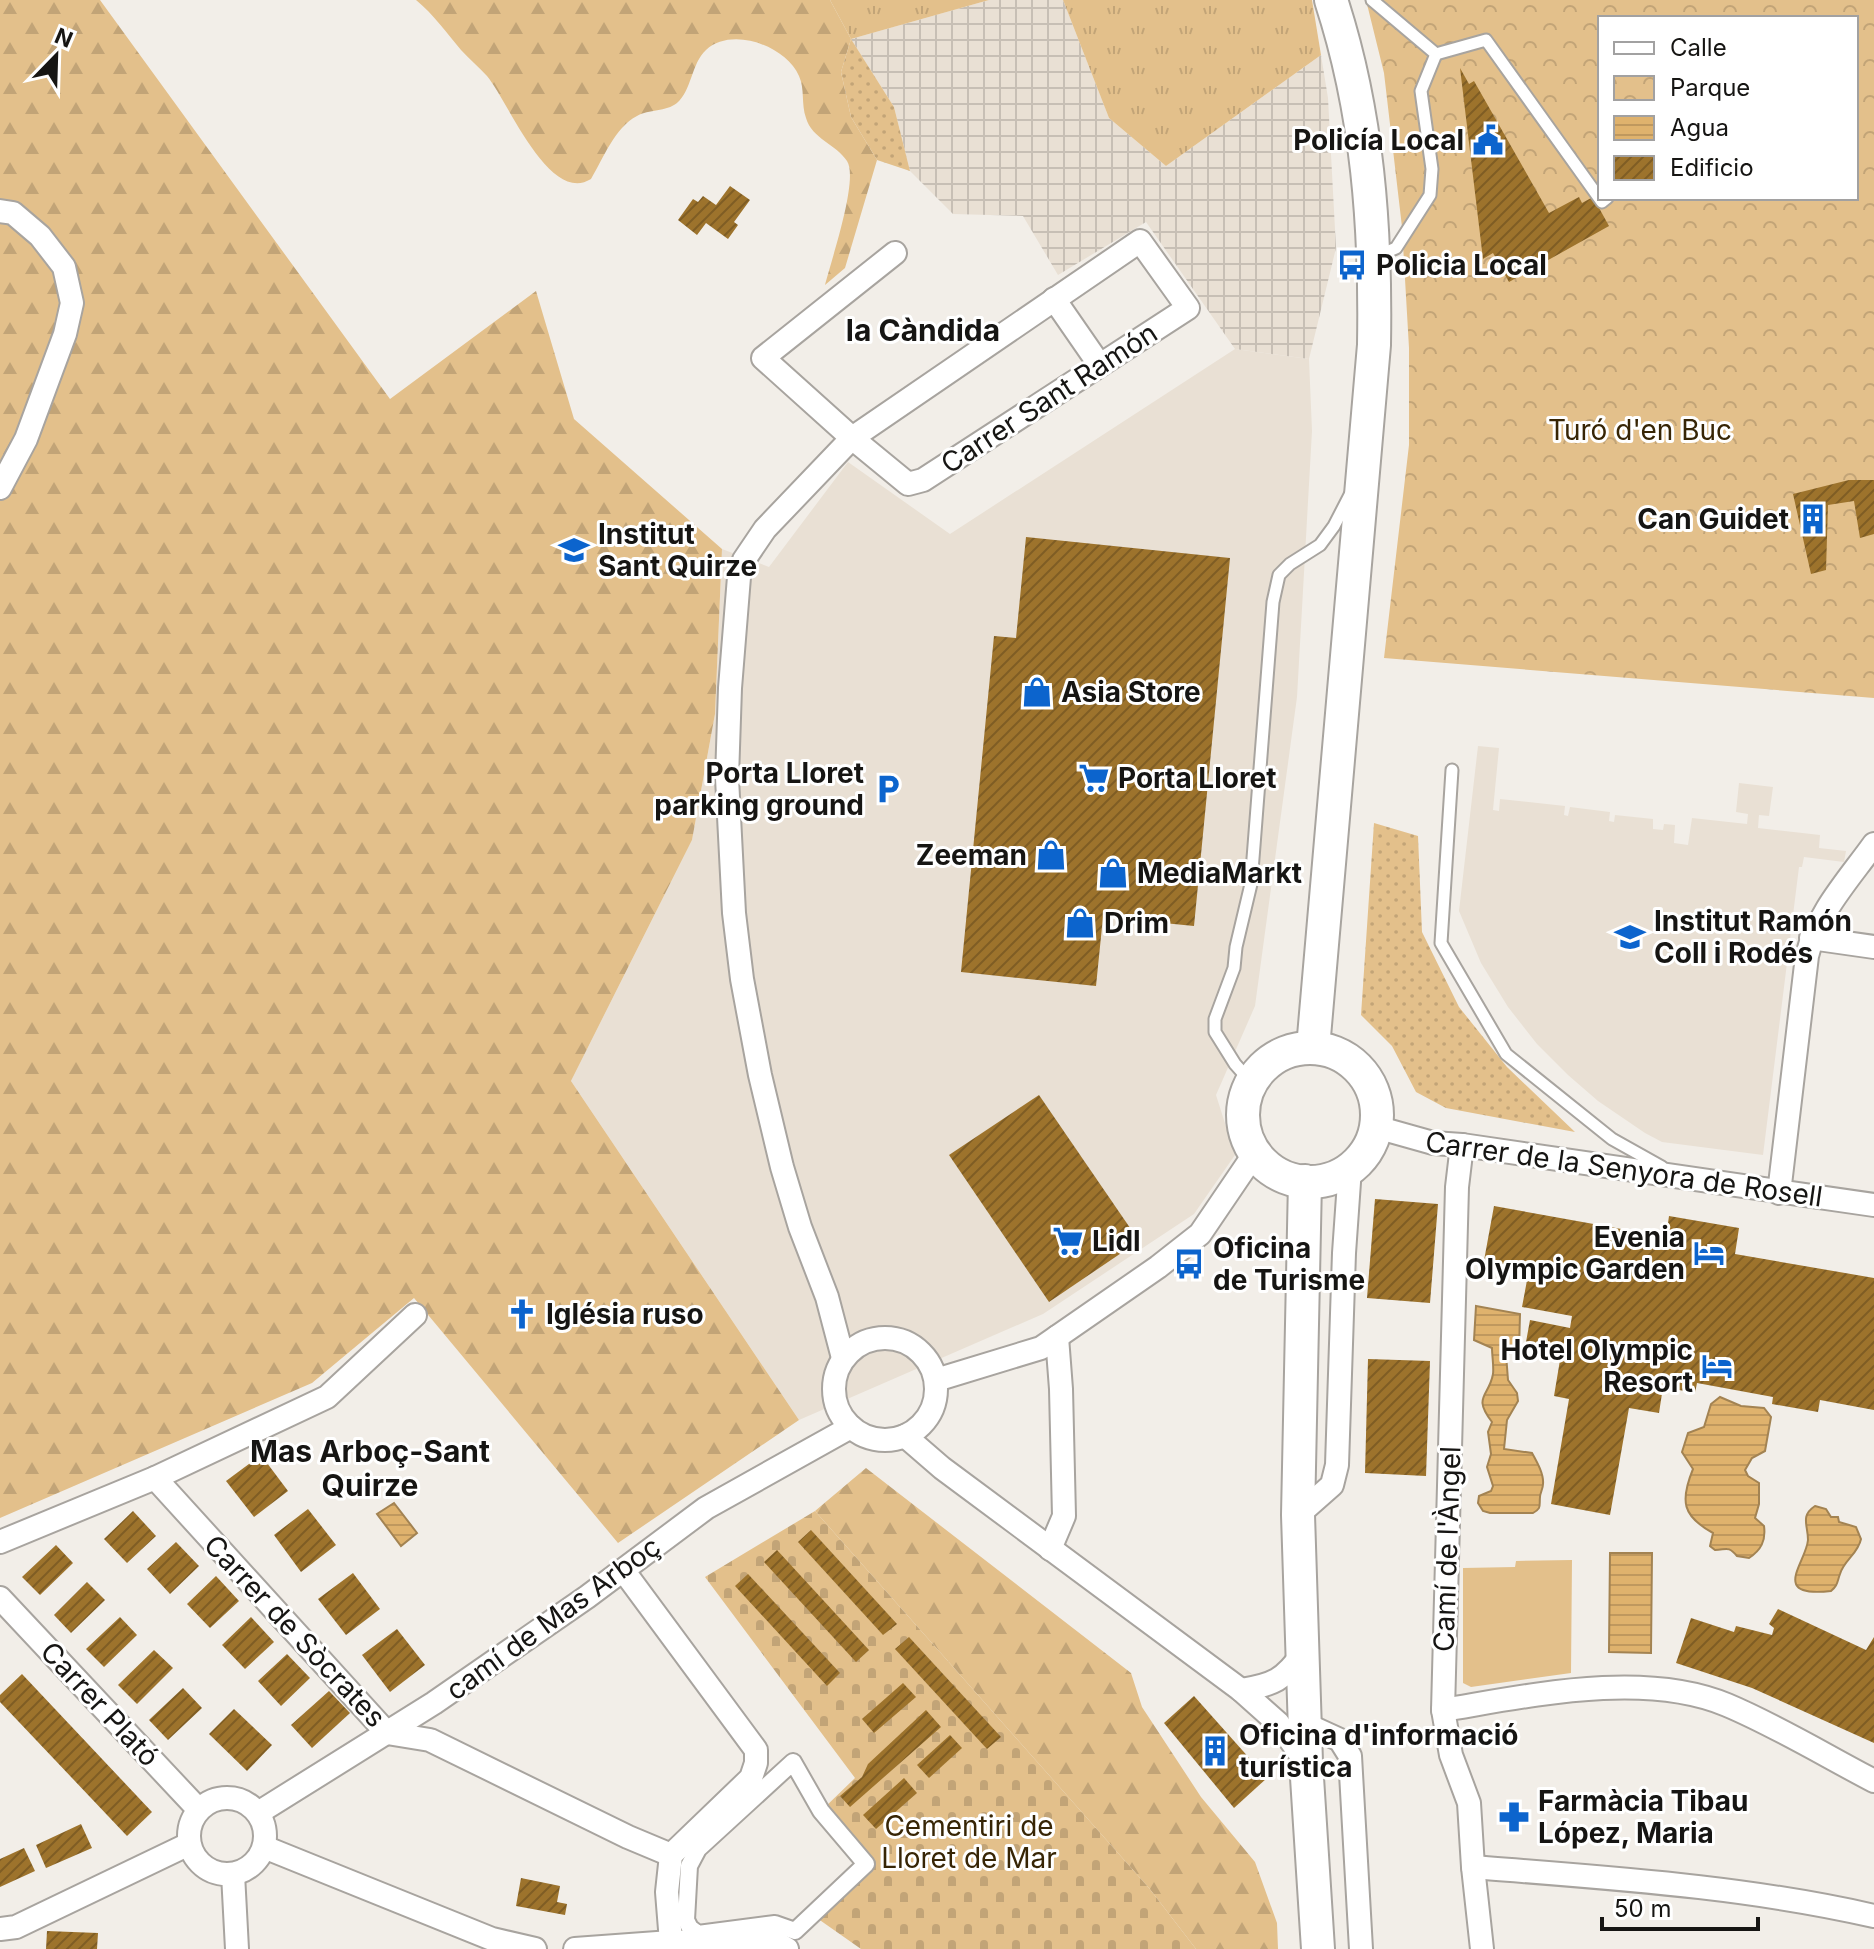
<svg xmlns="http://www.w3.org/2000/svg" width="1874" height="1949" font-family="Inter,sans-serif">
<defs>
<pattern id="industrial-grid" width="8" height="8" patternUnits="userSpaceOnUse" patternTransform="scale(2)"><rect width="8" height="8" fill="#e9e0d4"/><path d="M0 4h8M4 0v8" fill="none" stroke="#c7bfb5"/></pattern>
<pattern id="grass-tufts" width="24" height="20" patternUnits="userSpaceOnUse" patternTransform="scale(2)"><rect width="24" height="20" fill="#e3c08b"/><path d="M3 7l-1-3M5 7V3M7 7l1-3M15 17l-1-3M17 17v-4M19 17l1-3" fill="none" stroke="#c2a477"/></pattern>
<pattern id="forest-firs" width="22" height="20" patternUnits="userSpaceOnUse" patternTransform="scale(2)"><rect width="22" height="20" fill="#e3c08b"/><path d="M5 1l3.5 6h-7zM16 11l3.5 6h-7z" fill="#c2a477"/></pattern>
<pattern id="cemetery-stones" width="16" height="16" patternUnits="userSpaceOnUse" patternTransform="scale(2)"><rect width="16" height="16" fill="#e3c08b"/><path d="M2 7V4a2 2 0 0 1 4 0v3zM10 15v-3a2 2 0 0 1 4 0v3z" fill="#c2a477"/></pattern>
<pattern id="park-crowns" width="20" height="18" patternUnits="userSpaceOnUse" patternTransform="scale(2)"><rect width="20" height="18" fill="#e3c08b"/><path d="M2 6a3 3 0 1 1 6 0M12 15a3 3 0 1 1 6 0" fill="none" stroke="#c2a477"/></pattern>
<pattern id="garden-dots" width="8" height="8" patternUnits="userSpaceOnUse" patternTransform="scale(2)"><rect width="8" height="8" fill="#e3c08b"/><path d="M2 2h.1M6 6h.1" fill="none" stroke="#c2a477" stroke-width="1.8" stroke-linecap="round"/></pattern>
<pattern id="water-rules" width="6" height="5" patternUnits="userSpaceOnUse" patternTransform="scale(2)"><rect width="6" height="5" fill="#dfb26d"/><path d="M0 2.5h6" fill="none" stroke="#bf985e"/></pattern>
<pattern id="building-hatch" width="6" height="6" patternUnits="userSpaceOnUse" patternTransform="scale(2)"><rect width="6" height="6" fill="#9d732c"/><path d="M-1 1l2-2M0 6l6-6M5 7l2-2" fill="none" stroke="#7f5d24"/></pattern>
</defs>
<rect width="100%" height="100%" fill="#f2eee8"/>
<g fill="#e9e0d4">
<polygon points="1235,349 1309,359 1312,431 1297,697 1255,1006 1216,1095 1235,1155 1194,1214 1043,1314 799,1420 571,1081 692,840 715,714 722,549 769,567 848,462 950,534"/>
<polygon points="1478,746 1499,748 1493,810 1499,811 1500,799 1565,806 1564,815 1568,816 1570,807 1610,812 1609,821 1614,822 1615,815 1653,819 1653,829 1663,830 1664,824 1675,825 1674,843 1688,845 1692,818 1747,824 1748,814 1736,812 1739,783 1773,787 1769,816 1759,815 1758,828 1820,835 1819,848 1846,851 1844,862 1804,857 1802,867 1799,867 1763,1155 1662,1142 1645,1133 1598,1101 1568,1075 1537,1044 1508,1007 1481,963 1459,911"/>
</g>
<polygon fill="url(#industrial-grid)" points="989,0 1063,0 1109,118 1166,166 1321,55 1328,98 1336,248 1309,359 1235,349 1146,222 1058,275 1023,216 953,214 910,171 894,107 851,39"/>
<g fill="url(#grass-tufts)">
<polygon points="830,0 989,0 851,39"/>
<polygon points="1063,0 1312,0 1321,55 1166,166 1109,118"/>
</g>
<g fill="url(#forest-firs)">
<polygon points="0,0 100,0 390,399 536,291 574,419 722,549 715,714 692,840 571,1081 799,1420 618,1543 414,1298 312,1383 0,1518"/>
<path d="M 416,0 L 830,0 L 851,39 L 841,72 L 851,117 L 877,160 L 845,268 L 825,285 C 831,261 859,179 847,161 C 836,144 812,139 806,118 C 801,104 805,89 799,76 C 786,46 732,26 706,50 C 691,64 692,90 677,103 C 666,112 649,109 637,116 C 615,127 603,159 591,179 C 549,205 508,101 487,76 C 479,67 469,59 461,50 C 446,32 434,15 416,0 Z"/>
<polygon points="866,1468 1131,1673 1142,1707 1201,1797 1255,1862 1277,1923 1278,1949 1196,1949 1149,1888 815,1511"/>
</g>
<polygon fill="url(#cemetery-stones)" points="815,1511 1149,1888 1196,1949 861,1949 814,1916 866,1864 821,1811 855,1778 705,1577"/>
<path fill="url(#park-crowns)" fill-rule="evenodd" d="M 1366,0 L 1874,0 L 1874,698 L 1384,658 L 1409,445 L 1409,348 L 1402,227 L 1384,73 ZM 1600,18 L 1856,18 L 1856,198 L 1600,198 Z"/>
<g fill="url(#garden-dots)">
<polygon points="851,39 894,107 910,171 877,160 851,117 841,72"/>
<polygon points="1374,823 1418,836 1422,932 1459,1007 1507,1067 1575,1132 1446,1108 1416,1092 1392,1046 1361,1015"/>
</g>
<polygon fill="#e3c08b" points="1572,1560 1571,1673 1471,1687 1463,1683 1463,1568 1515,1567 1516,1561"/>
<g fill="url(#water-rules)" stroke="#a38352" stroke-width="2">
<path d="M 1476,1306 L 1520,1314 L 1519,1351 L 1506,1354 L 1508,1380 L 1517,1393 L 1518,1401 L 1507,1420 L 1504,1449 L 1532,1453 C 1537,1462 1544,1474 1543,1484 C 1543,1489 1540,1493 1540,1497 C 1539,1506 1542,1508 1533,1513 L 1490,1513 L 1483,1511 L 1478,1503 L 1479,1496 L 1491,1491 L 1493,1486 L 1487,1467 L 1491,1454 L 1488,1432 L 1492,1422 C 1472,1396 1489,1397 1493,1374 C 1494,1366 1492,1356 1492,1348 L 1474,1340 Z"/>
<path d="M 1720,1397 L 1741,1406 L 1764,1408 L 1771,1417 L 1765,1451 L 1752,1458 L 1745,1470 L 1748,1476 L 1759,1483 L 1759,1504 L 1755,1518 L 1764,1526 C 1766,1541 1761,1550 1749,1558 L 1737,1556 C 1728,1545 1726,1550 1715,1550 L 1710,1546 L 1713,1533 C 1682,1516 1680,1501 1693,1469 L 1682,1452 L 1688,1433 L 1704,1427 L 1711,1404 Z"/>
<polygon points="394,1503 417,1533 401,1546 377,1514"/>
<path d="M 1815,1506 L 1826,1509 L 1831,1517 L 1838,1517 L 1839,1522 L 1856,1527 L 1861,1539 C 1858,1554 1844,1560 1840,1574 C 1837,1582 1838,1585 1831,1591 C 1769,1598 1806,1563 1808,1540 C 1808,1525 1800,1516 1815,1506 Z"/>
<polygon points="1610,1553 1652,1553 1651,1653 1609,1652"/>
</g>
<g fill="url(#building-hatch)">
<polygon points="1460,68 1469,84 1474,81 1549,213 1579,197 1582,203 1593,197 1609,226 1509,282 1493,253 1483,259"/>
<polygon points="730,186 750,200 734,222 738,225 728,239 706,223 697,235 678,220 693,199 698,202 703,196 716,205"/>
<polygon points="1849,480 1874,480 1874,534 1860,538 1854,501 1828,505 1826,570 1811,574 1793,494"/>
<polygon points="1026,537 1230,558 1194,926 1103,917 1096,986 961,972 994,636 1016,638"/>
<polygon points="1039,1095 1139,1241 1049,1302 949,1155"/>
<polygon points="1375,1199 1438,1204 1430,1303 1367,1298"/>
<polygon points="1494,1206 1666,1237 1669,1216 1739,1228 1735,1254 1874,1278 1874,1410 1820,1400 1818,1412 1772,1404 1773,1397 1697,1383 1695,1393 1663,1387 1659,1413 1629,1408 1610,1515 1551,1504 1569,1399 1554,1396 1562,1348 1526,1342 1530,1320 1570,1328 1572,1316 1522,1307 1528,1275 1483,1266"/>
<polygon points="1368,1359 1430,1361 1426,1476 1365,1473"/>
<polygon points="261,1455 288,1491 254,1517 226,1481"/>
<polygon points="308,1509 336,1545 301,1572 274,1535"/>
<polygon points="133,1511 156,1536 127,1563 104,1539"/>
<polygon points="811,1530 897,1624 883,1635 798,1542"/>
<polygon points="176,1542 199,1566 170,1594 147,1569"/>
<polygon points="56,1545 73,1563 40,1595 22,1577"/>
<polygon points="777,1550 869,1650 856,1662 764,1562"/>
<polygon points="353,1573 380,1609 346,1635 318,1599"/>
<polygon points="748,1574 840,1673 827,1686 735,1586"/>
<polygon points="216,1576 239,1601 210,1628 187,1604"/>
<polygon points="87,1582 105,1600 71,1633 54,1615"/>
<polygon points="1778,1609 1866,1650 1874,1637 1874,1743 1752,1688 1676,1663 1691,1618 1734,1632 1736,1626 1772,1635 1774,1628 1769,1624"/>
<polygon points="120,1617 137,1635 104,1667 86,1649"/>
<polygon points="251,1617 274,1642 245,1669 222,1645"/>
<polygon points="397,1629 425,1665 390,1692 362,1655"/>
<polygon points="909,1637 1001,1737 987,1749 895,1649"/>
<polygon points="154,1650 173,1668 137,1704 118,1685"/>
<polygon points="287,1654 310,1678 281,1706 258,1681"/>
<polygon points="22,1674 152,1812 127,1836 0,1702 0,1695"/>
<polygon points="903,1683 916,1697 874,1733 862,1719"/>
<polygon points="183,1688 202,1708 168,1740 149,1720"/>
<polygon points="329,1691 350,1713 312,1748 291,1725"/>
<polygon points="1194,1696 1267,1778 1234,1808 1164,1723"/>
<polygon points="234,1709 272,1745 247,1771 209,1734"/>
<polygon points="926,1710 941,1727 850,1807 840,1796 862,1777 868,1764"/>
<polygon points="950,1735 962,1748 929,1778 917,1765"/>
<polygon points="904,1778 917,1793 876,1829 863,1815"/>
<polygon points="81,1824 92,1848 46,1868 36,1845"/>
<polygon points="24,1848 35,1871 0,1887 0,1859"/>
<polygon points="521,1878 560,1886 557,1902 567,1904 565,1915 516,1906"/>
<polygon points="47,1931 98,1933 97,1949 46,1949"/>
</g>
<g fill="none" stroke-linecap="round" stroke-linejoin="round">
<g stroke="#a8a49f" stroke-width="15">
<g id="service">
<polyline points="1372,0 1436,54 1421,91 1432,169 1430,195 1396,248 1375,257"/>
<polyline points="1436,54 1486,40 1602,202 1607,198"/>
<polyline points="1452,770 1441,943 1506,1054 1612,1139 1662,1167"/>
<polyline points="1251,1082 1235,1064 1215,1032 1215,1019 1234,968 1236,947 1251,884 1273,602 1279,575 1290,564 1320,545 1334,526 1350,495"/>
</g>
</g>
<g stroke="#a8a49f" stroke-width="20">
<polygon id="pedestrian" points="793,1762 821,1811 866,1864 795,1931 775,1924 698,1934 690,1928 686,1920 689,1866 698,1849"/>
</g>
<g stroke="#a8a49f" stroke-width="26">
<g id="minor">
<polyline points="0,211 13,213 40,236 64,267 72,303 65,334 26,439 0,488"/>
<polyline points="1054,299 1099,364"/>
<polyline points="1811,938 1874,947"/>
<polyline points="1376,1127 1433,1143 1462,1145 1874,1205"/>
<polyline points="1462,1145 1457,1187 1443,1710 1451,1755 1469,1803 1473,1867 1482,1949"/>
<path d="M 1779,1193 L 1807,956 C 1817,913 1849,879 1874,844"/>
<circle cx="885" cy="1389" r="51"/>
<polyline points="843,1358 827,1297 800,1227 782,1167 760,1075 742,979 734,913 727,778 730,688 739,577 744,560 765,529 852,438 1140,241 1188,308 923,480 908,484 852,438 763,358 895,253"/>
<polyline points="936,1380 1041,1348 1158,1267 1200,1234 1255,1153"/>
<polyline points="905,1436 942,1468 1241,1690 1278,1723 1306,1762"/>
<polyline points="155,1478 387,1733 430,1740 628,1837 671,1855"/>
<polyline points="1298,1515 1332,1485 1337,1465 1344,1253 1350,1168"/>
<polyline points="0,1542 155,1478 327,1397 415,1315"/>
<polyline points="1050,1549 1064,1516 1061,1389 1057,1337"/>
<polyline points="623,1570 756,1750 756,1763 751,1778 671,1855 667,1892 671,1942"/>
<polyline points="0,1598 199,1810"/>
<path d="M 1241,1690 C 1273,1685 1284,1680 1303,1653"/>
<path d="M 1443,1710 C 1529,1696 1643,1670 1727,1705 C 1777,1726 1826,1756 1874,1781"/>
<polyline points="1305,1724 1340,1740 1350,1756 1361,1949"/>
<circle cx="227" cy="1836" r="38"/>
<polyline points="258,1813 434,1703 587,1597 706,1508 851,1427"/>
<polyline points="264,1847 492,1939 535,1949"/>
<path d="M 1473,1867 C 1607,1878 1743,1886 1874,1916"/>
<polyline points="233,1874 237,1949"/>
<polyline points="0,1929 16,1927 189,1844"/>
<polyline points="575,1949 671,1942 762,1940 772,1940 787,1949"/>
</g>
</g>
<g stroke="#a8a49f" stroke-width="36">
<g id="secondary">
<path d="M 1313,1048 L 1374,345 C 1376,228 1368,113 1331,0"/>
<circle cx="1310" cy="1115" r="67"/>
<polyline points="1305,1181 1298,1515 1306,1762 1318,1949"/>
</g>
</g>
<use href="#service" stroke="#fff" stroke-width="11"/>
<use href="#pedestrian" stroke="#fff" stroke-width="16"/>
<use href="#minor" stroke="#fff" stroke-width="22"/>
<use href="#secondary" stroke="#fff" stroke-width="32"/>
</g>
<defs>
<g id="civic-bare" transform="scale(2.4)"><path d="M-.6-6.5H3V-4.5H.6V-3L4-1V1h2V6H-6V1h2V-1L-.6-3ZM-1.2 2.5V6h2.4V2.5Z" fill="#0c64cd" stroke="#fff" stroke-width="2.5" paint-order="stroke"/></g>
<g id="bus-bare" transform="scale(2.4)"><path d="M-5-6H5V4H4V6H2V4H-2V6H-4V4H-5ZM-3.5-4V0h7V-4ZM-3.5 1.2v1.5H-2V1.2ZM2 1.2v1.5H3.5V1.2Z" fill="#0c64cd" stroke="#fff" stroke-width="2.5" paint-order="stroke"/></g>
<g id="building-bare" transform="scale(2.4)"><path d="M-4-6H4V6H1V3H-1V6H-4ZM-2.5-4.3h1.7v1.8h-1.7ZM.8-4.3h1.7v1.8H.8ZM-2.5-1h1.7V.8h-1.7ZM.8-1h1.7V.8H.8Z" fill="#0c64cd" stroke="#fff" stroke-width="2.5" paint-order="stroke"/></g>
<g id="school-bare" transform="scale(2.4)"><path d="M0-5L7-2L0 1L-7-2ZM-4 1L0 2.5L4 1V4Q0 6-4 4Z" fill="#0c64cd" stroke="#fff" stroke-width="2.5" paint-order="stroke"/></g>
<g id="shop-bare" transform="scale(2.4)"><path d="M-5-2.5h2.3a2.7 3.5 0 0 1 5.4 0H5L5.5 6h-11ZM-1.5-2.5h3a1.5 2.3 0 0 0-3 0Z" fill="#0c64cd" stroke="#fff" stroke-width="2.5" paint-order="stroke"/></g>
<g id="supermarket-bare" transform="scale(2.4)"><path d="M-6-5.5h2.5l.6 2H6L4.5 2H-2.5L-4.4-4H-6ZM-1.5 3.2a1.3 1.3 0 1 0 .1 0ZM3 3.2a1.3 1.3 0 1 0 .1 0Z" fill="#0c64cd" stroke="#fff" stroke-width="2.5" paint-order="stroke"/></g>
<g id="parking-bare" transform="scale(2.4)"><path d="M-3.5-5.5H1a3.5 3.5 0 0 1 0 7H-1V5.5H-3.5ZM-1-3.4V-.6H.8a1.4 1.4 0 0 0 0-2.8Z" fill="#0c64cd" stroke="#fff" stroke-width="2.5" paint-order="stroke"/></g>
<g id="hotel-bare" transform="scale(2.4)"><path d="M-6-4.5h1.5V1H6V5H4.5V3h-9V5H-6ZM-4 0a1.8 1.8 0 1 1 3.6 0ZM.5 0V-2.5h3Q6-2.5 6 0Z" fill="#0c64cd" stroke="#fff" stroke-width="2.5" paint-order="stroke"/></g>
<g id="church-bare" transform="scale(2.4)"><path d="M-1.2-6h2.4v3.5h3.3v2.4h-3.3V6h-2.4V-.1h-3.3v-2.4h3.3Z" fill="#0c64cd" stroke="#fff" stroke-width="2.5" paint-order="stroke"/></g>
<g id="pharmacy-bare" transform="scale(2.4)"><path d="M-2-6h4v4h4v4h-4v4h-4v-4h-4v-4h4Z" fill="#0c64cd" stroke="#fff" stroke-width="2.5" paint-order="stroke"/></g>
</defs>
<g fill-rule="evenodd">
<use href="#civic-bare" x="1488" y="140"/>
<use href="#bus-bare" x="1352" y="265"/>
<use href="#building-bare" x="1813" y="519"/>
<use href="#school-bare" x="574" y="550"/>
<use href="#shop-bare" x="1037" y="692"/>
<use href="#supermarket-bare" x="1094" y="778"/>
<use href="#parking-bare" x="888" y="789"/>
<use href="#shop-bare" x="1051" y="855"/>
<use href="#shop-bare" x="1113" y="873"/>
<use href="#shop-bare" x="1080" y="923"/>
<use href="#school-bare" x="1630" y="937"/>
<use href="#supermarket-bare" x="1068" y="1241"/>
<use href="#hotel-bare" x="1709" y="1253"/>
<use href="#bus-bare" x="1189" y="1264"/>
<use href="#church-bare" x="522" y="1314"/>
<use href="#hotel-bare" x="1717" y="1366"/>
<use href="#building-bare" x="1215" y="1751"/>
<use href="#pharmacy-bare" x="1514" y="1817"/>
</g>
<g text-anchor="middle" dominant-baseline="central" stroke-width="6" stroke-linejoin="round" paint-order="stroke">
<g font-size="28" font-weight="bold" fill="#161513" stroke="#fff" text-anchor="start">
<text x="1464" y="140" text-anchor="end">Policía Local</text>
<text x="1376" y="265">Policia Local</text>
<text x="1789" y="519" text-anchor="end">Can Guidet</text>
<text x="598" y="534">Institut<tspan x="598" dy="32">Sant Quirze</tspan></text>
<text x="1061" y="692">Asia Store</text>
<text x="864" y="773" text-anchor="end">Porta Lloret<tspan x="864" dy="32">parking ground</tspan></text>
<text x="1118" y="778">Porta Lloret</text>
<text x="1027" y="855" text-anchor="end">Zeeman</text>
<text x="1137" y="873">MediaMarkt</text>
<text x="1654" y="921">Institut Ramón<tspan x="1654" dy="32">Coll i Rodés</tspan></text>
<text x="1104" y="923">Drim</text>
<text x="1685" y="1237" text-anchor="end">Evenia<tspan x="1685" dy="32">Olympic Garden</tspan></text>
<text x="1092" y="1241">Lidl</text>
<text x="1213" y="1248">Oficina<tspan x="1213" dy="32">de Turisme</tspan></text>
<text x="546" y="1314">Iglésia ruso</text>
<text x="1693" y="1350" text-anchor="end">Hotel Olympic<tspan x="1693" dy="32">Resort</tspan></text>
<text x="1239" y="1735">Oficina d'informació<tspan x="1239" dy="32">turística</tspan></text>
<text x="1538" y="1801">Farmàcia Tibau<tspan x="1538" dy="32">López, Maria</tspan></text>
</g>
<g font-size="28" fill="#161513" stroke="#fff">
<text transform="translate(1049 398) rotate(-33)">Carrer Sant Ramón</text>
<text transform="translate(1624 1169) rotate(8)">Carrer de la Senyora de Rosell</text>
<text transform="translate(1447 1549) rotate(-88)">Camí de l'Àngel</text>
<text transform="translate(553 1618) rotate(-36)">camí de Mas Arboç</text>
<text transform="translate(295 1631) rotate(47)">Carrer de Sòcrates</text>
<text transform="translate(100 1704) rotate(47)">Carrer Plató</text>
</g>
<g font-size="28" fill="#372505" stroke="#fff">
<text x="1640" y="430">Turó d'en Buc</text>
<text x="969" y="1826">Cementiri de<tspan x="969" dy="32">Lloret de Mar</tspan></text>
</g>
<g font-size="30" font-weight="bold" fill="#161513" stroke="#fff">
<text x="923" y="330">la Càndida</text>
<text x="370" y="1451">Mas Arboç-Sant<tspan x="370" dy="34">Quirze</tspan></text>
</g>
</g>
<rect x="1598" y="16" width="260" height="184" fill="#ffffff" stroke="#a2a1a1" stroke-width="2"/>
<rect x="1614" y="42" width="40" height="12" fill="#ffffff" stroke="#a2a1a1" stroke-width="2"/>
<text x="1670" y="56" font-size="24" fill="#161513">Calle</text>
<rect x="1614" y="76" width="40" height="24" fill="url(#park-crowns)" stroke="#a2a1a1" stroke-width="2"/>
<text x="1670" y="96" font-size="24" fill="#161513">Parque</text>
<rect x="1614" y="116" width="40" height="24" fill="url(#water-rules)" stroke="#a2a1a1" stroke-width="2"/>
<text x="1670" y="136" font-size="24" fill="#161513">Agua</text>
<rect x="1614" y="156" width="40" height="24" fill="url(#building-hatch)" stroke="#a2a1a1" stroke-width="2"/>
<text x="1670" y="176" font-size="24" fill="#161513">Edificio</text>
<g transform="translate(56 56) rotate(23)" stroke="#ffffff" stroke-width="6" paint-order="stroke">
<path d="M0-6L14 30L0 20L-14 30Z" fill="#161513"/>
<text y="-12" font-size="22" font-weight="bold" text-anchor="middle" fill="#161513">N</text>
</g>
<path d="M1602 1917v12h156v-12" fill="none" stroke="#161513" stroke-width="4"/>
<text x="1614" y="1917" font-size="24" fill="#161513" stroke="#ffffff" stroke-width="6" paint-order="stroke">50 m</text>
</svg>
